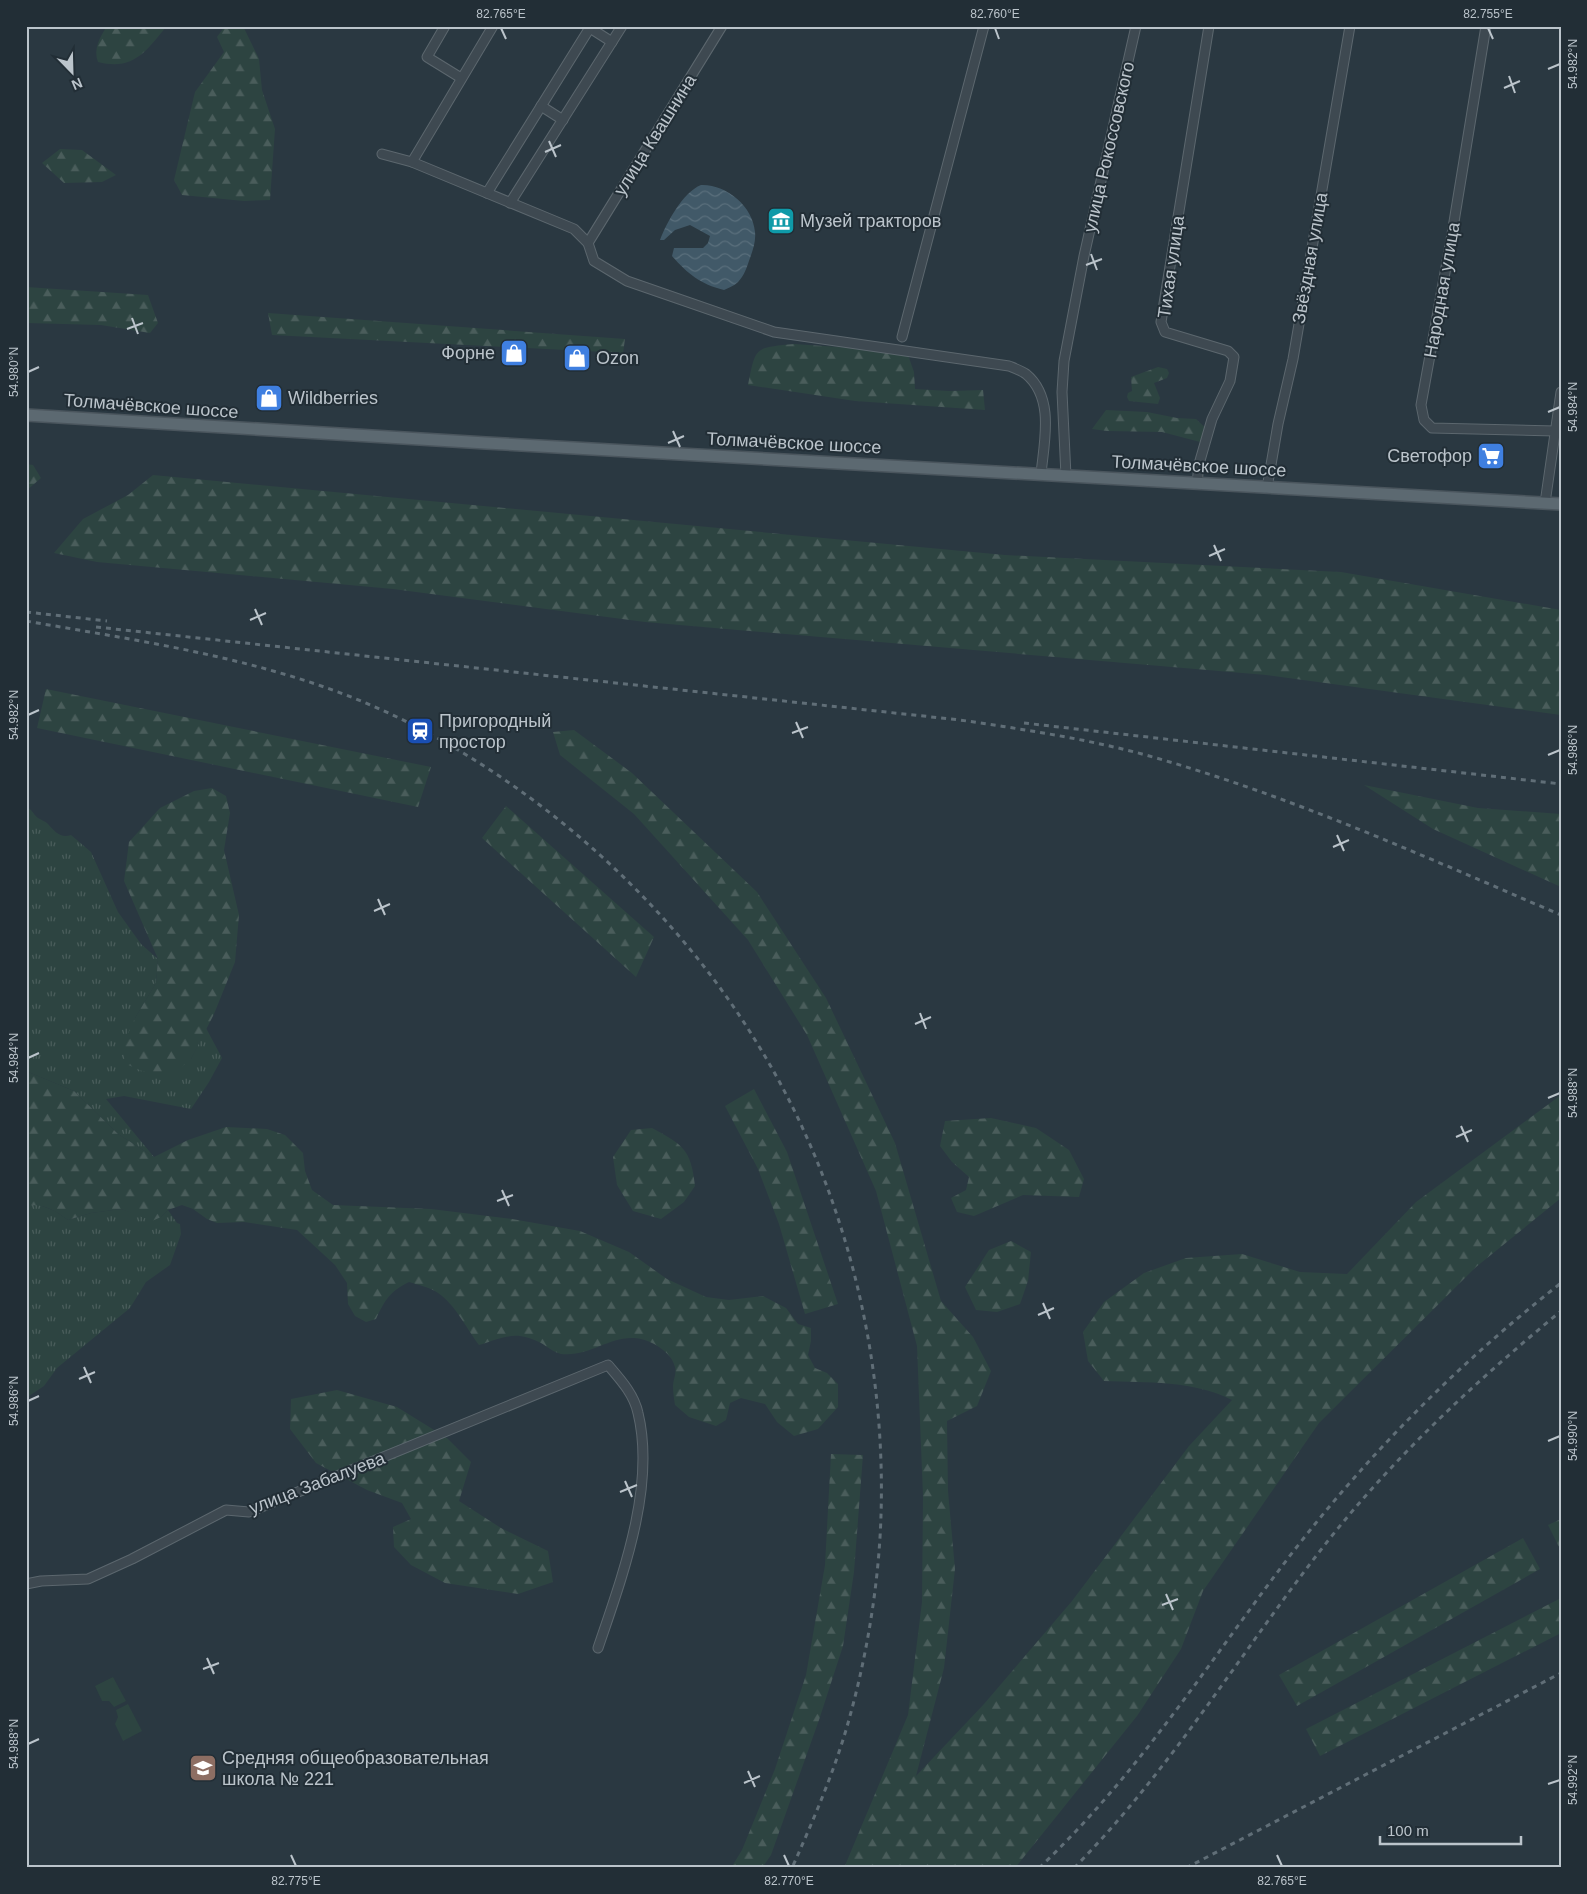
<svg xmlns="http://www.w3.org/2000/svg" width="1587" height="1894" font-family="Arial,sans-serif">
<defs>
<pattern id="grass-tufts" width="24" height="20" patternUnits="userSpaceOnUse" patternTransform="scale(1.25)"><rect width="24" height="20" fill="#2d4441"/><path d="M3 7l-1-3M5 7V3M7 7l1-3M15 17l-1-3M17 17v-4M19 17l1-3" fill="none" stroke="#4a5d5b"/></pattern>
<pattern id="forest-firs" width="22" height="20" patternUnits="userSpaceOnUse" patternTransform="scale(1.25)"><rect width="22" height="20" fill="#2d4441"/><path d="M5 1l3.5 6h-7zM16 11l3.5 6h-7z" fill="#4a5d5b"/></pattern>
<pattern id="water-waves" width="16" height="10" patternUnits="userSpaceOnUse" patternTransform="scale(1.25)"><rect width="16" height="10" fill="#415968"/><path d="M0 5q4-4 8 0t8 0" fill="none" stroke="#5a6f7c"/></pattern>
</defs>
<rect width="100%" height="100%" fill="#2a3841"/>
<g fill="url(#grass-tufts)">
<path d="M 26,807 C 32,809 33,814 38,818 C 41,820 45,821 48,824 C 54,831 61,839 71,835 L 91,852 L 118,912 L 141,944 L 158,959 L 156,983 L 135,1018 L 191,1059 L 206,1028 L 222,1058 L 209,1082 L 191,1109 L 124,1096 L 106,1099 L 154,1157 L 118,1134 L 74,1091 L 26,1071 Z"/>
<polygon points="37,1204 55,1211 68,1220 91,1213 121,1209 136,1214 161,1217 168,1210 177,1223 180,1224 181,1234 170,1265 146,1282 130,1308 57,1368 44,1386 26,1398 26,1206"/>
</g>
<g fill="url(#forest-firs)">
<path d="M 107,26 L 167,26 C 146,51 134,71 98,62 C 93,49 100,37 107,26 Z"/>
<polygon points="225,26 243,26 259,59 262,90 275,129 270,200 244,201 182,195 174,180 195,92 224,52 217,37"/>
<polygon points="60,149 82,150 116,175 102,182 64,183 42,163"/>
<polygon points="26,287 148,295 158,323 150,333 101,325 26,323"/>
<polygon points="268,313 625,339 623,353 272,335"/>
<path d="M 794,344 L 867,349 L 908,355 L 914,372 L 915,389 L 949,391 L 983,390 L 985,410 L 855,401 L 748,385 C 756,346 754,348 794,344 Z"/>
<polygon points="1158,367 1167,369 1169,373 1167,378 1154,383 1160,398 1158,404 1129,401 1127,397 1128,393 1132,391 1131,377"/>
<polygon points="1106,410 1147,412 1177,418 1196,419 1210,432 1204,443 1162,432 1107,431 1092,429"/>
<polygon points="26,464 33,465 41,478 26,491"/>
<polygon points="153,475 1005,555 1341,572 1561,610 1561,715 1266,675 645,622 393,589 97,562 54,553 83,519 128,495"/>
<polygon points="46,689 431,767 418,807 37,728"/>
<path d="M 574,730 L 632,773 L 757,892 L 826,998 L 895,1143 L 941,1301 L 973,1337 L 991,1371 L 977,1406 L 947,1421 L 948,1491 L 955,1569 L 944,1668 L 916,1776 L 984,1704 L 1072,1601 L 1189,1446 L 1232,1400 C 1193,1380 1147,1383 1104,1381 L 1088,1361 L 1083,1332 L 1104,1302 L 1144,1273 L 1186,1258 L 1242,1254 L 1300,1272 L 1347,1274 L 1416,1202 L 1561,1095 L 1561,1198 L 1476,1267 L 1319,1423 L 1203,1591 L 1181,1649 L 1137,1716 L 1015,1868 L 844,1868 L 908,1715 L 922,1602 L 923,1496 L 917,1346 L 876,1191 L 807,1035 L 748,940 L 634,814 L 560,755 L 553,732 Z"/>
<polygon points="1364,785 1478,808 1561,814 1561,887 1433,829"/>
<polygon points="212,788 226,796 230,813 224,850 239,915 235,962 214,1014 191,1059 171,1076 142,1071 126,1064 122,1047 135,1018 156,983 158,959 124,881 129,842 160,808 194,791"/>
<polygon points="506,806 654,937 636,977 482,838"/>
<path d="M 26,1071 L 74,1091 L 118,1134 L 154,1157 L 188,1140 L 226,1127 L 267,1129 L 285,1135 L 303,1153 L 305,1171 L 312,1190 L 333,1205 L 431,1209 L 512,1219 L 580,1231 L 629,1252 L 667,1279 L 706,1297 L 729,1300 L 763,1296 L 786,1308 L 798,1324 L 811,1328 L 811,1341 L 808,1355 L 815,1368 L 827,1373 L 838,1384 L 838,1407 L 818,1429 L 794,1436 L 777,1422 L 765,1404 L 741,1398 L 730,1403 L 726,1420 L 716,1426 L 689,1417 L 675,1405 C 674,1399 673,1392 673,1386 C 673,1380 677,1373 675,1367 C 672,1356 665,1351 656,1345 C 618,1324 597,1358 561,1354 C 553,1352 548,1347 541,1343 C 516,1330 504,1337 479,1345 C 466,1328 455,1304 438,1293 C 430,1287 418,1285 409,1282 C 390,1291 385,1300 376,1319 L 366,1322 L 355,1316 L 348,1304 L 347,1283 L 335,1265 L 297,1230 L 244,1222 L 217,1223 L 207,1219 L 193,1209 L 182,1205 L 168,1210 L 161,1217 L 152,1221 L 121,1209 L 91,1213 L 68,1220 C 54,1210 43,1203 26,1206 Z"/>
<polygon points="754,1089 787,1152 838,1304 805,1314 779,1224 758,1169 725,1106"/>
<polygon points="991,1118 1036,1128 1069,1150 1084,1179 1079,1197 1023,1195 974,1216 957,1212 951,1198 966,1190 969,1177 952,1162 940,1146 945,1121"/>
<path d="M 652,1128 C 683,1145 691,1149 695,1186 L 684,1202 L 661,1219 L 633,1211 L 617,1185 L 613,1157 L 631,1130 Z"/>
<polygon points="1011,1241 1031,1252 1028,1281 1020,1304 997,1312 976,1310 965,1287 989,1250"/>
<polygon points="337,1390 397,1407 447,1438 471,1462 459,1501 501,1528 548,1551 553,1582 518,1594 445,1583 411,1565 394,1547 393,1527 411,1519 402,1503 367,1490 316,1463 290,1429 291,1399"/>
<polygon points="831,1454 863,1455 854,1572 843,1646 819,1720 771,1855 762,1868 731,1868 742,1850 775,1769 806,1675 825,1565"/>
<polygon points="1561,1519 1561,1551 1548,1525"/>
<polygon points="1523,1538 1540,1569 1297,1706 1279,1675"/>
<polygon points="1561,1598 1561,1633 1320,1756 1306,1729"/>
</g>
<g fill="#2d4441">
<polygon points="113,1677 126,1701 114,1707 109,1701 102,1701 95,1686"/>
<polygon points="128,1704 142,1731 123,1741 115,1724 118,1717 116,1710"/>
</g>
<path fill="url(#water-waves)" d="M 701,185 C 726,184 753,206 755,232 C 756,241 753,250 750,258 C 747,267 744,276 738,282 C 734,286 728,288 724,290 C 700,284 688,274 672,256 L 674,248 L 703,248 L 708,243 L 710,236 L 690,225 L 675,230 L 664,240 L 660,240 C 667,222 683,192 701,185 Z"/>
<g fill="none" stroke-linecap="round" stroke-linejoin="round">
<g stroke="#5c676e" stroke-width="11">
<g id="minor">
<polyline points="445,26 427,57 461,78"/>
<polyline points="1486,26 1452,234 1421,405 1424,420 1432,428 1556,431"/>
<polyline points="590,28 612,42"/>
<polyline points="541,106 563,120"/>
<path d="M 382,154 L 412,162 L 574,229 L 588,243 L 594,261 L 627,281 L 774,332 L 1009,366 C 1014,368 1022,371 1026,374 C 1055,398 1044,442 1041,474"/>
<polyline points="412,162 493,26"/>
<polyline points="487,193 591,26"/>
<polyline points="510,203 622,26"/>
<polyline points="588,243 722,26"/>
<polyline points="902,337 984,26"/>
<polyline points="1066,476 1062,392 1064,361 1084,256 1136,26"/>
<polyline points="1197,484 1199,464 1212,419 1230,381 1234,357 1228,351 1165,332 1161,322 1209,26"/>
<polyline points="1267,488 1278,424 1293,359 1350,26"/>
<polyline points="1545,503 1561,392"/>
<path d="M 26,1584 L 41,1581 L 88,1579 L 132,1559 L 226,1510 L 249,1512 L 608,1365 C 620,1379 634,1394 638,1413 C 656,1487 622,1577 598,1648"/>
</g>
</g>
<g stroke="#4a555d" stroke-width="14">
<polyline id="major" points="26,415 486,443 1561,504"/>
</g>
<use href="#minor" stroke="#3e4951" stroke-width="9"/>
<use href="#major" stroke="#5c6971" stroke-width="11"/>
<g stroke="#606e77" stroke-width="3" stroke-dasharray="5 5" stroke-linecap="butt">
<polyline points="26,612 107,621"/>
<path d="M 26,621 C 152,643 281,661 397,717 C 543,788 676,908 760,1048 C 844,1186 886,1353 881,1515 C 879,1585 866,1662 846,1730 C 832,1777 812,1823 792,1868"/>
<path d="M 96,627 L 960,720 C 1021,729 1082,738 1142,754 C 1287,794 1423,856 1561,915"/>
<polyline points="1024,723 1561,784"/>
<path d="M 1039,1868 C 1137,1776 1208,1663 1289,1557 C 1368,1454 1459,1363 1561,1283"/>
<path d="M 1074,1868 C 1171,1770 1242,1650 1327,1542 C 1395,1456 1476,1381 1561,1311"/>
<polyline points="1186,1868 1561,1673"/>
</g>
</g>
<path fill="none" stroke="#bbc4cb" stroke-width="2" d="M 501,28 L 506,39M 995,28 L 999,39M 1488,28 L 1493,39M 1548,69 L 1560,64M 1509,76 L 1515,93M 1504,88 L 1520,81M 549,141 L 556,157M 545,152 L 561,145M 1091,254 L 1097,270M 1086,265 L 1102,259M 132,318 L 138,334M 127,329 L 143,323M 28,372 L 39,367M 1548,412 L 1560,407M 673,431 L 680,447M 668,443 L 684,436M 1214,545 L 1221,561M 1209,556 L 1225,549M 255,609 L 262,625M 250,620 L 266,613M 28,715 L 39,710M 796,722 L 803,738M 792,733 L 808,727M 1548,755 L 1560,750M 1337,835 L 1344,851M 1333,847 L 1349,840M 378,899 L 385,915M 374,911 L 390,904M 920,1013 L 926,1029M 915,1024 L 931,1017M 28,1058 L 39,1053M 1548,1098 L 1560,1093M 1461,1126 L 1468,1142M 1456,1137 L 1472,1130M 502,1190 L 509,1206M 497,1201 L 513,1195M 1043,1303 L 1050,1319M 1038,1315 L 1054,1308M 84,1367 L 91,1383M 79,1379 L 95,1372M 28,1401 L 39,1396M 1548,1441 L 1560,1436M 625,1481 L 632,1497M 620,1492 L 637,1485M 1166,1594 L 1173,1610M 1162,1605 L 1178,1599M 207,1658 L 214,1674M 203,1669 L 219,1663M 28,1744 L 39,1739M 748,1771 L 755,1787M 744,1783 L 760,1776M 1548,1784 L 1560,1780M 291,1855 L 296,1866M 784,1855 L 789,1866M 1277,1855 L 1282,1866"/>
<defs>
<g id="museum-square" transform="scale(1.4375)"><rect x="-9" y="-9" width="18" height="18" rx="4" fill="#0f9aa8" stroke="#222e36"/><path d="M0-6L6-3V-2H-6V-3ZM-5-1h2V3h-2ZM-1-1h2V3h-2ZM3-1h2V3H3ZM-6 4H6V6H-6Z" fill="#fff"/></g>
<g id="shop-square" transform="scale(1.4375)"><rect x="-9" y="-9" width="18" height="18" rx="4" fill="#3f7fe0" stroke="#222e36"/><path d="M-5-2.5h2.3a2.7 3.5 0 0 1 5.4 0H5L5.5 6h-11ZM-1.5-2.5h3a1.5 2.3 0 0 0-3 0Z" fill="#fff"/></g>
<g id="supermarket-square" transform="scale(1.4375)"><rect x="-9" y="-9" width="18" height="18" rx="4" fill="#3f7fe0" stroke="#222e36"/><path d="M-6-5.5h2.5l.6 2H6L4.5 2H-2.5L-4.4-4H-6ZM-1.5 3.2a1.3 1.3 0 1 0 .1 0ZM3 3.2a1.3 1.3 0 1 0 .1 0Z" fill="#fff"/></g>
<g id="station-square" transform="scale(1.4375)"><rect x="-9" y="-9" width="18" height="18" rx="4" fill="#1a4fb4" stroke="#222e36"/><path d="M-3-6H3Q5-6 5-4V2Q5 4 3 4L4.5 6H3L1.5 4h-3L-3 6H-4.5L-3 4Q-5 4-5 2V-4Q-5-6-3-6ZM-3.5-4v3h7v-3ZM-3.5 1v1.5H-2V1ZM2 1v1.5H3.5V1Z" fill="#fff"/></g>
<g id="school-square" transform="scale(1.4375)"><rect x="-9" y="-9" width="18" height="18" rx="4" fill="#8d6e63" stroke="#222e36"/><path d="M0-5L7-2L0 1L-7-2ZM-4 1L0 2.5L4 1V4Q0 6-4 4Z" fill="#fff"/></g>
</defs>
<g fill-rule="evenodd">
<use href="#museum-square" x="781" y="221"/>
<use href="#shop-square" x="514" y="353"/>
<use href="#shop-square" x="577" y="358"/>
<use href="#shop-square" x="269" y="398"/>
<use href="#supermarket-square" x="1491" y="456"/>
<use href="#station-square" x="420" y="731"/>
<use href="#school-square" x="203" y="1768"/>
</g>
<g text-anchor="middle" dominant-baseline="central" stroke-width="4" stroke-linejoin="round" paint-order="stroke">
<g font-size="18" fill="#bbc4cb" stroke="#222e36">
<text transform="translate(655 135) rotate(-58)">улица Квашнина</text>
<text transform="translate(1109 147) rotate(-77)">улица Рокоссовского</text>
<text transform="translate(1310 258) rotate(-80)">Звёздная улица</text>
<text transform="translate(1171 267) rotate(-82)">Тихая улица</text>
<text transform="translate(1442 290) rotate(-80)">Народная улица</text>
<text transform="translate(151 406) rotate(4)">Толмачёвское шоссе</text>
<text transform="translate(794 443) rotate(3)">Толмачёвское шоссе</text>
<text transform="translate(1199 466) rotate(3)">Толмачёвское шоссе</text>
<text transform="translate(317 1483) rotate(-21)">улица Забалуева</text>
</g>
<g font-size="18" fill="#bbc4cb" stroke="#222e36" text-anchor="start">
<text x="800" y="221">Музей тракторов</text>
<text x="495" y="353" text-anchor="end">Форне</text>
<text x="596" y="358">Ozon</text>
<text x="288" y="398">Wildberries</text>
<text x="1472" y="456" text-anchor="end">Светофор</text>
<text x="439" y="721">Пригородный<tspan x="439" dy="21">простор</tspan></text>
<text x="222" y="1758">Средняя общеобразовательная<tspan x="222" dy="21">школа № 221</tspan></text>
</g>
</g>
<rect width="1587" height="1894" fill="none" stroke="#222e36" stroke-width="55"/>
<g transform="translate(72 72) rotate(157)" stroke="#222e36" stroke-width="4" paint-order="stroke">
<path d="M0-4L9 19L0 12L-9 19Z" fill="#bbc4cb"/>
<text y="-8" font-size="14" font-weight="bold" text-anchor="middle" fill="#bbc4cb">N</text>
</g>
<path d="M1380 1836v8h141v-8" fill="none" stroke="#bbc4cb" stroke-width="2.5"/>
<text x="1387" y="1836" font-size="15" fill="#bbc4cb" stroke="#222e36" stroke-width="4" paint-order="stroke">100 m</text>
<rect x="28" y="28" width="1532" height="1838" fill="none" stroke="#bbc4cb" stroke-width="2"/>
<g font-size="12" text-anchor="middle" fill="#bbc4cb">
<text x="501" y="18">82.765°E</text>
<text x="995" y="18">82.760°E</text>
<text x="1488" y="18">82.755°E</text>
<text transform="translate(1573 64) rotate(-90)" y="4">54.982°N</text>
<text transform="translate(14 372) rotate(-90)" y="4">54.980°N</text>
<text transform="translate(1573 407) rotate(-90)" y="4">54.984°N</text>
<text transform="translate(14 715) rotate(-90)" y="4">54.982°N</text>
<text transform="translate(1573 750) rotate(-90)" y="4">54.986°N</text>
<text transform="translate(14 1058) rotate(-90)" y="4">54.984°N</text>
<text transform="translate(1573 1093) rotate(-90)" y="4">54.988°N</text>
<text transform="translate(14 1401) rotate(-90)" y="4">54.986°N</text>
<text transform="translate(1573 1436) rotate(-90)" y="4">54.990°N</text>
<text transform="translate(14 1744) rotate(-90)" y="4">54.988°N</text>
<text transform="translate(1573 1780) rotate(-90)" y="4">54.992°N</text>
<text x="296" y="1885">82.775°E</text>
<text x="789" y="1885">82.770°E</text>
<text x="1282" y="1885">82.765°E</text>
</g>
</svg>
